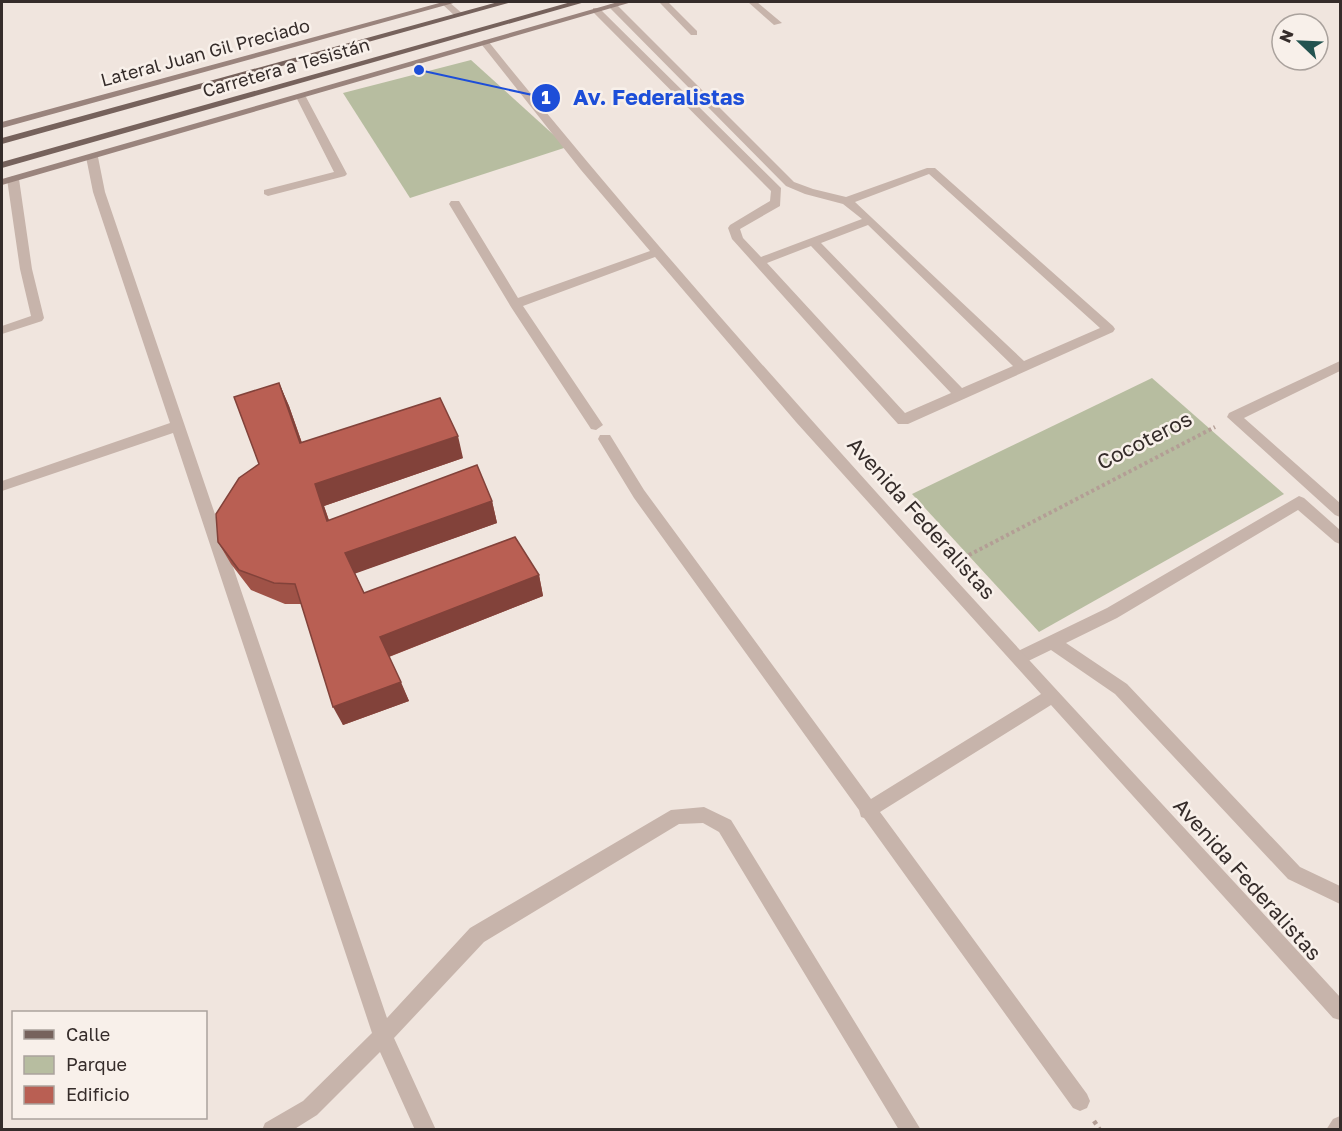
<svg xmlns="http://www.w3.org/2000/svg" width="1342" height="1131" font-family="'Golos Text',sans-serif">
<rect width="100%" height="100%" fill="#f0e5de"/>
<g fill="#b7bda0">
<polygon points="471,60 567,147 410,198 343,93"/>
<polygon points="1152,378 1284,494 1039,632 912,494"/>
</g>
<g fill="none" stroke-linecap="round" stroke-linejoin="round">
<polyline stroke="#b39e95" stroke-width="4" stroke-dasharray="3 3" stroke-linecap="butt" points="969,555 1215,427"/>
<polyline stroke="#b39e95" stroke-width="4.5" stroke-dasharray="4 4" stroke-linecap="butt" points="1094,1121 1100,1130"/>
<g fill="#c7b4ab" fill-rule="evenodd">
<polygon points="440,2 449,2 464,15 456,17"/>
<polygon points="659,2 668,2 697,31 697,35 691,35"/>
<polygon points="748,2 757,2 782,23 774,25"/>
<path d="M 610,4 L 616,4 L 794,182 L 813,189 L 846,197 L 927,168 L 935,168 L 1113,326 L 1115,329 L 1113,332 L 908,424 L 898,424 L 732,239 L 728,228 L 730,225 L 770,201 L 771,191 L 593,12 L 593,8 L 599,8 L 781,188 L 780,206 L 740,229 L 743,238 L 761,257 L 862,219 L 843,204 L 805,194 L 786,186 L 610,8 ZM 929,174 L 1100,328 L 1024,361 L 855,202 ZM 868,225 L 1013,366 L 962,388 L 821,243 ZM 811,246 L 951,393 L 905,413 L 767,263 Z"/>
<polygon points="301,94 306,97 347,174 345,176 268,196 264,194 264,190 334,172 296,97"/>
<polygon points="92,154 98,157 105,192 387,1018 470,928 671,810 704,807 731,820 921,1130 899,1130 719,832 703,823 679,824 484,942 394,1038 436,1130 415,1130 380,1052 317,1115 293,1130 262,1130 265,1123 303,1101 372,1033 173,433 2,491 2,481 170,423 93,192 86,157"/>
<polygon points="13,176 19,179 32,269 44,318 42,321 2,334 2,326 31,316 20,269 7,179"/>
<polygon points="1299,496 1304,498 1340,530 1340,544 1335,542 1298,510 1117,618 1066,643 1127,684 1300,867 1340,886 1340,904 1288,879 1115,694 1051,650 1020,665 1014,663 1012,658 1014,653 1107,608"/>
</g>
<g fill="#c7b4ab" fill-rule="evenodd">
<path d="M 485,40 L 488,41 C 756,373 1052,683 1340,997 L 1340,1020 L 1333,1018 L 1051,705 L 880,812 L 1087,1094 L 1090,1101 L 1087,1108 L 1080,1111 L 1073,1108 L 864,818 L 861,817 L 859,810 L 634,498 L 598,439 L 600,435 L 610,435 L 644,490 L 871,799 L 1041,694 L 796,422 L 655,257 L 523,306 L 603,425 L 596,430 L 591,429 L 511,307 L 449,204 L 451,201 L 459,201 L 518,298 L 650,251 L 581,170 L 482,45 L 482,41 Z"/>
<polygon points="1340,361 1340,371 1244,418 1340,503 1340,517 1335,515 1227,417 1229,413"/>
<polygon points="1340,1116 1340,1130 1326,1130 1333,1119"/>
</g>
<g fill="#9a847d" fill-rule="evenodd">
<polygon points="443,2 457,2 2,128 2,122"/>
<polygon points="618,2 632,2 2,185 2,179"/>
</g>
<g fill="#76625c" fill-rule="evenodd">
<polygon points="498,2 512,2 2,144 2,138"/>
<polygon points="571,2 585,2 2,168 2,162"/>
</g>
</g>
<polygon fill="#9f5247" points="279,383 289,406 302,443 463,458 324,506 329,520 492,501 497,523 355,573 364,593 539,575 543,596 389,657 409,701 343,725 301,604 285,604 251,590 231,564 218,542 259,464"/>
<g fill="#82423a">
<polygon points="279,383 289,406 310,466 300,443"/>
<polygon points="458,436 463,458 324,506 336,542 327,521 315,484"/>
<polygon points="492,501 497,523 354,574 345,553"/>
<polygon points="539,575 543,596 388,657 380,637"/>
<polygon points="401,682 409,701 343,725 333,707"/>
</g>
<polygon fill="#b95f53" stroke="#82423a" stroke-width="1.5" points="279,383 300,443 440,398 458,436 315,484 327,521 477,465 492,501 345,553 364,593 515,537 539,575 380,637 401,682 333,707 295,584 274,583 239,570 218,542 216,514 239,478 259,464 234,397"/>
<g text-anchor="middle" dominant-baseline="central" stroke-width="5" stroke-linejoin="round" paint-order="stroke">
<g font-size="18" fill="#352c2a" stroke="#f8f0ea">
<text transform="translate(205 52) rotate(-15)">Lateral Juan Gil Preciado</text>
<text transform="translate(286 67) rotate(-16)">Carretera a Tesistán</text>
</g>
<g font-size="21" fill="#352c2a" stroke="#f8f0ea">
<text transform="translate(1144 440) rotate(-27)">Cocoteros</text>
<text transform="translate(922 518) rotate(48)">Avenida Federalistas</text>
<text transform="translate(1248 879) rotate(48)">Avenida Federalistas</text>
</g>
</g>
<path fill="none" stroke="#1d4ed8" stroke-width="2" d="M419 70L546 98"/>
<g fill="#1d4ed8" stroke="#f8f0ea" stroke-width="2">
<circle cx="419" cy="70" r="6"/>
<circle cx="546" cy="98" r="15"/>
</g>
<g font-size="18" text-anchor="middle" font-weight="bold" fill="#fff">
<text x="546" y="104">1</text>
</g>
<g font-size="22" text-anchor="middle" font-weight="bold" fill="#1d4ed8" stroke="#f8f0ea" stroke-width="5" stroke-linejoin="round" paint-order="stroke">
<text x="659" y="105">Av. Federalistas</text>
</g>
<rect width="1342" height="1131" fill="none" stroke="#352c2a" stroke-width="6"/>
<rect x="12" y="1011" width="195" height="108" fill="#f8f0ea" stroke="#aaa29d" stroke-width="1.5"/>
<rect x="24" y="1030" width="30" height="9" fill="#76625c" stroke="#aaa29d" stroke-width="1.5"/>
<text x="66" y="1041" font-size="18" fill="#352c2a">Calle</text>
<rect x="24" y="1056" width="30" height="18" fill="#b7bda0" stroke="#aaa29d" stroke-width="1.5"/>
<text x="66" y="1071" font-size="18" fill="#352c2a">Parque</text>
<rect x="24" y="1086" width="30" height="18" fill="#b95f53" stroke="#aaa29d" stroke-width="1.5"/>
<text x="66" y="1101" font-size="18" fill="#352c2a">Edificio</text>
<g transform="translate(1300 42) rotate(293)"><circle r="28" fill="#f8f0ea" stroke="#aaa29d" stroke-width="1.5"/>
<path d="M0-4.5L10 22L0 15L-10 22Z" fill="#235350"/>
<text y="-9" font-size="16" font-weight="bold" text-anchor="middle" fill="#352c2a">N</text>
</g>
</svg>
